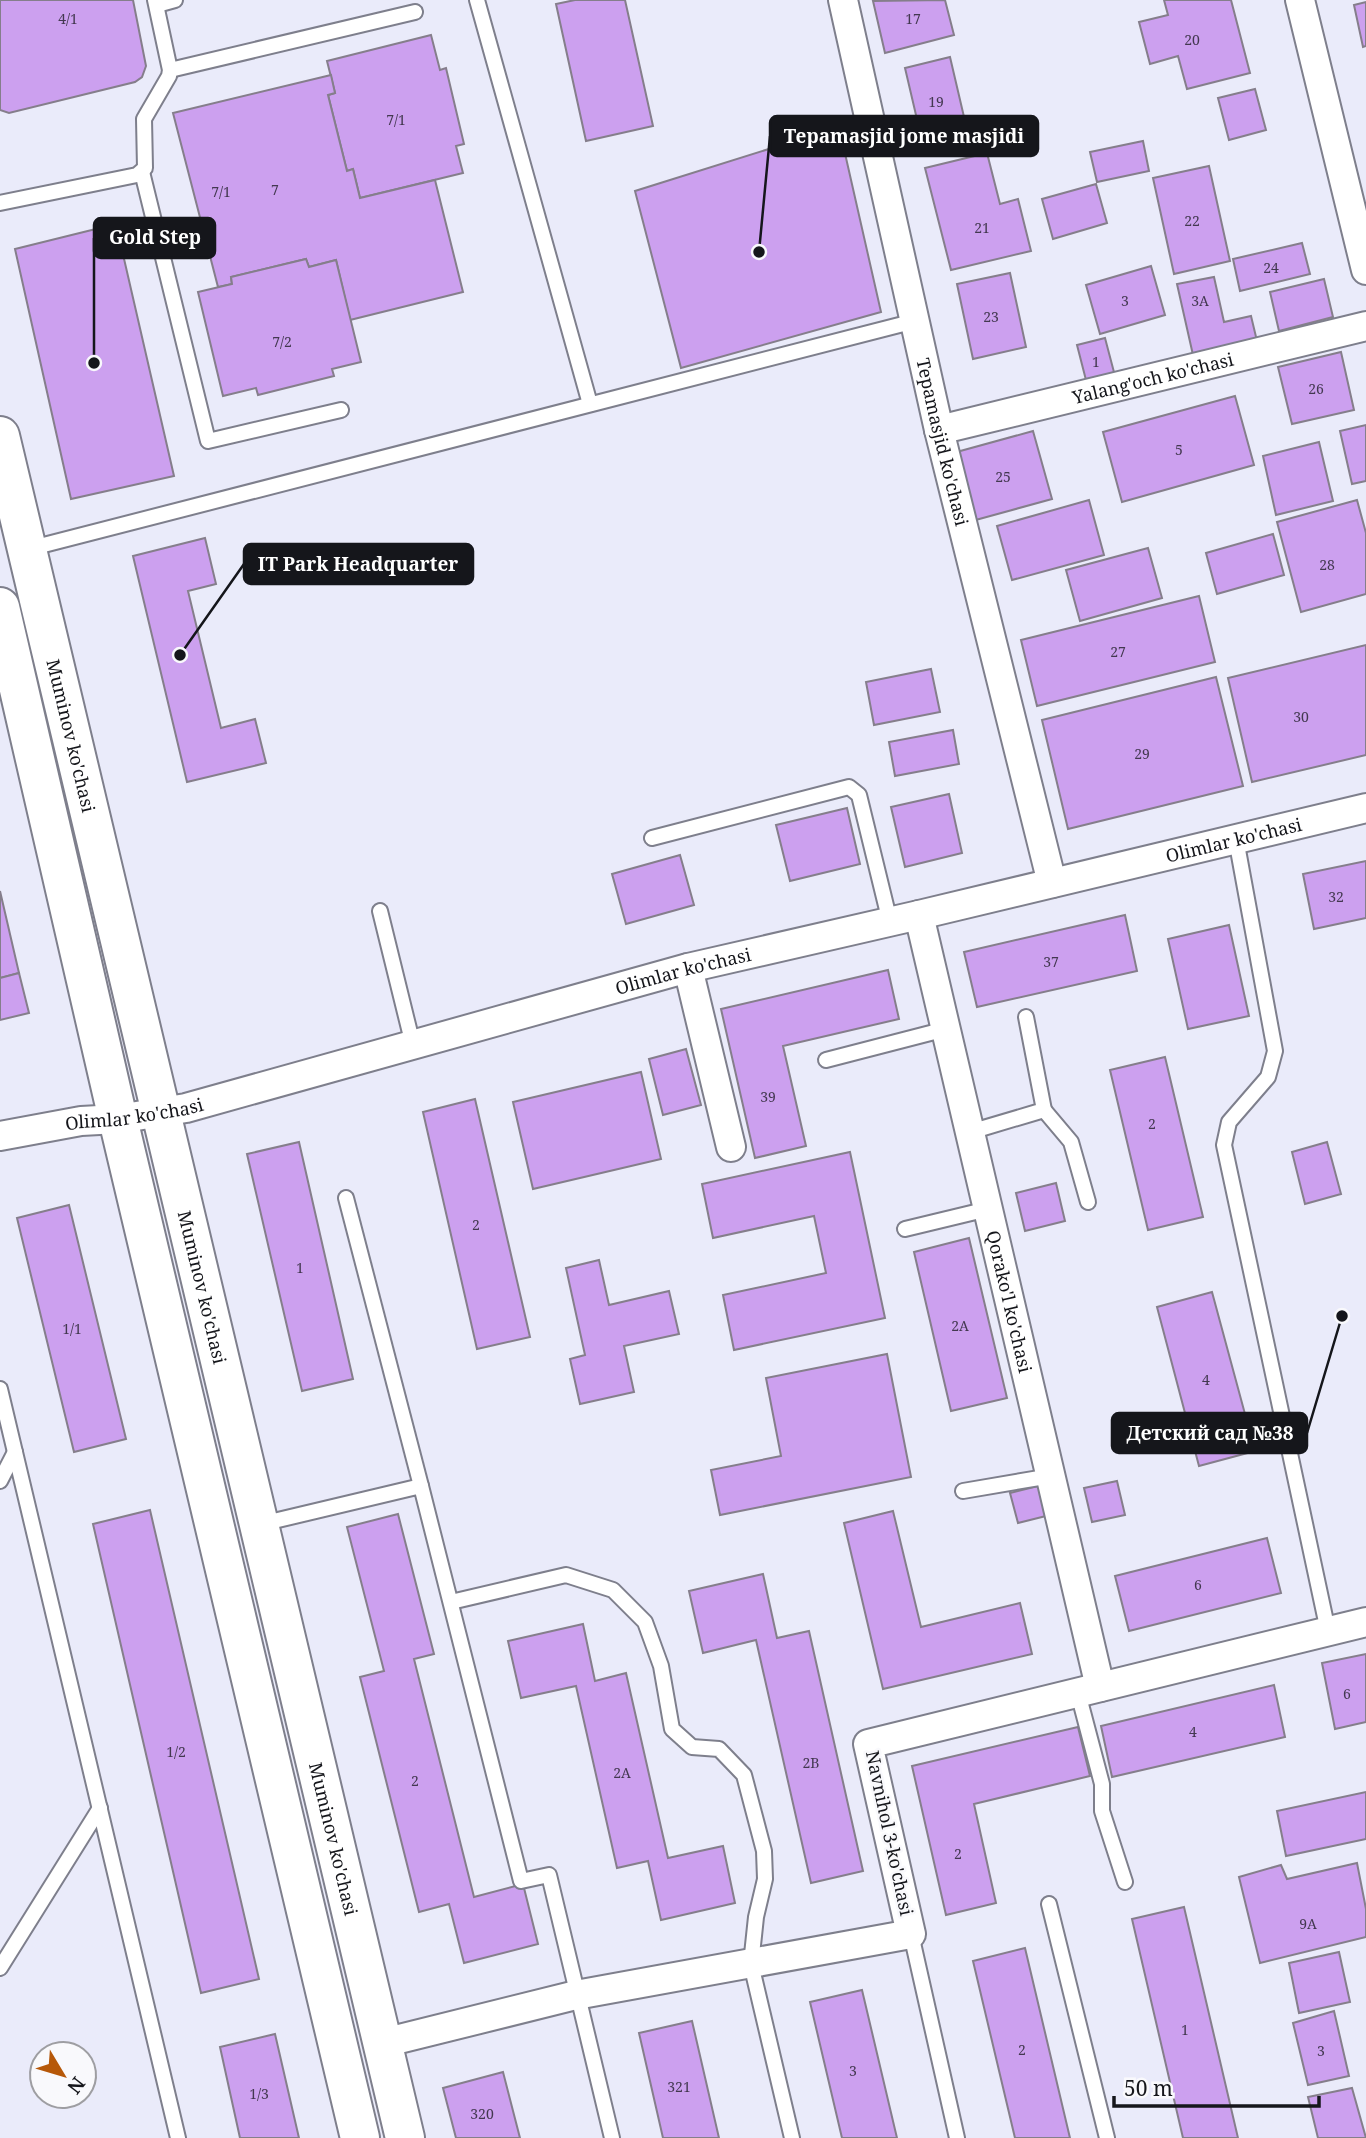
<svg xmlns="http://www.w3.org/2000/svg" width="1366" height="2138" font-family="'Noto Serif',serif">
<rect width="100%" height="100%" fill="#eaebfa"/>
<g fill="#cca0ef" stroke="#857e8b" stroke-width="2">
<polygon points="0,0 131,0 139,39 0,71"/>
<polygon points="0,0 133,0 146,66 142,77 135,82 9,113 0,110"/>
<polygon points="575,0 625,0 653,126 586,141 556,4"/>
<polygon points="945,0 954,35 885,53 873,1"/>
<polygon points="1164,0 1231,0 1250,73 1187,89 1178,56 1150,64 1139,22 1168,15"/>
<polygon points="1366,2 1366,46 1363,47 1354,5"/>
<polygon points="431,35 440,70 446,68 464,144 456,146 463,173 360,198 353,169 347,171 328,95 335,93 327,61"/>
<polygon points="950,57 968,134 923,145 905,68"/>
<polygon points="331,75 335,93 328,95 347,171 353,169 360,198 435,180 463,292 350,320 336,260 309,267 306,259 231,277 232,284 218,287 173,113"/>
<polygon points="1255,89 1266,130 1229,140 1218,98"/>
<polygon points="839,127 881,312 681,368 635,191"/>
<polygon points="1143,141 1149,171 1097,182 1090,152"/>
<polygon points="987,153 1000,204 1018,199 1031,251 951,270 925,168"/>
<polygon points="1209,166 1230,261 1174,274 1153,178"/>
<polygon points="1096,184 1107,223 1053,239 1042,199"/>
<polygon points="116,224 174,476 71,499 15,249"/>
<polygon points="1302,243 1310,274 1240,291 1233,259"/>
<polygon points="306,259 309,267 336,260 361,362 332,369 334,376 258,395 256,388 223,396 198,292 232,284 231,277"/>
<polygon points="1151,266 1165,315 1100,334 1086,285"/>
<polygon points="1010,273 1026,347 973,359 957,284"/>
<polygon points="1214,277 1224,322 1251,316 1257,341 1193,355 1177,284"/>
<polygon points="1324,279 1333,317 1279,331 1270,292"/>
<polygon points="1105,338 1115,376 1087,384 1077,345"/>
<polygon points="1341,352 1354,410 1292,424 1278,367"/>
<polygon points="1235,396 1254,465 1122,502 1103,432"/>
<polygon points="1366,425 1366,481 1352,484 1340,431"/>
<polygon points="1033,431 1052,499 972,521 953,453"/>
<polygon points="1319,442 1333,501 1276,515 1263,456"/>
<polygon points="1089,500 1104,555 1012,580 997,526"/>
<polygon points="1357,500 1366,533 1366,594 1301,612 1277,522"/>
<polygon points="1273,534 1284,575 1217,594 1206,553"/>
<polygon points="205,538 216,584 188,591 221,728 255,719 266,763 187,782 133,556"/>
<polygon points="1148,548 1162,598 1080,621 1066,570"/>
<polygon points="1199,596 1215,662 1037,706 1021,640"/>
<polygon points="1366,645 1366,755 1252,782 1228,678"/>
<polygon points="931,669 940,712 874,725 866,682"/>
<polygon points="1216,677 1243,786 1068,829 1042,720"/>
<polygon points="953,730 959,764 895,776 889,742"/>
<polygon points="949,794 962,853 905,867 891,807"/>
<polygon points="847,808 860,864 790,881 776,825"/>
<polygon points="680,855 694,905 626,924 612,874"/>
<polygon points="1366,861 1366,918 1314,929 1303,874"/>
<polygon points="0,891 19,973 0,978"/>
<polygon points="1125,915 1137,971 977,1007 964,952"/>
<polygon points="1229,925 1249,1016 1188,1029 1168,939"/>
<polygon points="888,970 899,1019 783,1046 806,1146 755,1158 721,1009"/>
<polygon points="19,973 29,1013 0,1020 0,978"/>
<polygon points="686,1049 701,1105 663,1115 649,1059"/>
<polygon points="1165,1057 1203,1217 1148,1230 1110,1070"/>
<polygon points="641,1072 661,1159 533,1189 513,1102"/>
<polygon points="475,1099 530,1337 477,1349 423,1112"/>
<polygon points="299,1142 353,1379 302,1391 247,1154"/>
<polygon points="1327,1142 1341,1194 1305,1204 1292,1152"/>
<polygon points="850,1152 885,1318 734,1350 723,1295 826,1273 814,1216 713,1238 702,1184"/>
<polygon points="1056,1183 1065,1221 1025,1231 1016,1193"/>
<polygon points="69,1205 126,1439 74,1452 17,1218"/>
<polygon points="969,1238 1007,1398 951,1411 914,1252"/>
<polygon points="599,1260 609,1305 669,1291 679,1334 624,1346 634,1392 580,1404 570,1359 585,1355 566,1268"/>
<polygon points="1212,1292 1255,1451 1199,1466 1157,1307"/>
<polygon points="887,1354 911,1477 720,1515 711,1470 781,1456 766,1378"/>
<polygon points="1117,1481 1125,1515 1092,1522 1084,1488"/>
<polygon points="1042,1485 1050,1515 1018,1523 1010,1493"/>
<polygon points="150,1510 259,1979 201,1993 93,1524"/>
<polygon points="893,1511 921,1627 1020,1603 1032,1654 883,1689 844,1523"/>
<polygon points="398,1514 434,1654 414,1659 474,1897 523,1884 538,1944 464,1963 449,1904 419,1912 360,1677 384,1671 347,1527"/>
<polygon points="1267,1538 1281,1593 1129,1631 1115,1576"/>
<polygon points="763,1574 777,1638 809,1631 863,1871 811,1883 756,1640 703,1653 689,1591"/>
<polygon points="583,1624 595,1681 626,1673 668,1858 723,1846 735,1903 661,1920 648,1861 617,1868 576,1686 521,1698 508,1641"/>
<polygon points="1366,1654 1366,1722 1335,1729 1322,1663"/>
<polygon points="1274,1685 1285,1737 1112,1777 1101,1726"/>
<polygon points="1078,1727 1090,1776 974,1804 996,1903 946,1915 912,1766"/>
<polygon points="1366,1792 1366,1839 1286,1856 1277,1811"/>
<polygon points="1357,1863 1366,1909 1366,1937 1260,1963 1239,1877 1281,1865 1287,1879"/>
<polygon points="1184,1907 1238,2138 1183,2138 1132,1919"/>
<polygon points="1025,1948 1070,2138 1015,2138 973,1961"/>
<polygon points="1339,1952 1350,2002 1299,2013 1289,1963"/>
<polygon points="862,1990 897,2138 842,2138 810,2002"/>
<polygon points="1334,2011 1349,2076 1308,2085 1293,2023"/>
<polygon points="692,2021 719,2138 663,2138 639,2033"/>
<polygon points="275,2034 299,2138 240,2138 220,2047"/>
<polygon points="503,2072 520,2138 456,2138 443,2088"/>
<polygon points="1352,2088 1366,2138 1318,2138 1308,2097"/>
</g>
<g fill="none" stroke-linecap="round" stroke-linejoin="round">
<g stroke="#7e7f8c" stroke-width="18">
<g id="service">
<polyline points="477,0 590,404"/>
<polyline points="157,5 175,0"/>
<polyline points="170,70 415,12"/>
<polyline points="142,172 208,441 341,410"/>
<polyline points="0,203 137,175 145,168 144,119 169,76 170,70 155,0"/>
<polyline points="28,549 915,321"/>
<polyline points="652,838 849,787 859,795 890,922"/>
<polyline points="1236,839 1275,1051 1268,1077 1229,1122 1224,1145 1328,1631"/>
<polyline points="380,911 413,1045"/>
<polyline points="826,1060 946,1029"/>
<polyline points="1044,1110 1071,1142 1088,1202"/>
<polyline points="970,1132 1044,1110 1026,1017"/>
<polyline points="346,1198 421,1486"/>
<polyline points="905,1229 988,1209"/>
<polyline points="0,1389 178,2138"/>
<polyline points="0,1481 15,1452"/>
<polyline points="963,1491 1051,1476"/>
<polyline points="261,1524 421,1486 521,1881 549,1875 612,2138"/>
<polyline points="451,1602 566,1575 613,1590 645,1622 661,1666 672,1729 692,1747 719,1749 744,1775 764,1851 765,1879 756,1917 751,1964 792,2138"/>
<polyline points="1078,1693 1102,1784 1102,1811 1125,1882"/>
<polyline points="1049,1904 1107,2138"/>
<polyline points="911,1934 957,2138"/>
<polyline points="0,1968 100,1808"/>
</g>
</g>
<g stroke="#7e7f8c" stroke-width="32">
<g id="minor">
<path id="s1" d="M 843,0 L 939,430 L 1052,883"/>
<polyline points="1300,0 1366,270"/>
<path id="s2" d="M 939,430 L 1366,326"/>
<path id="s3" d="M 919,915 L 1100,1687"/>
<polyline points="688,968 731,1147"/>
<path id="s4" d="M 0,1136 L 81,1121 L 118,1119 L 186,1108 L 688,968 L 919,915 L 1366,808"/>
<polyline points="383,2043 576,1995 911,1934 868,1744 1366,1622"/>
</g>
</g>
<g stroke="#7e7f8c" stroke-width="42">
<g id="secondary">
<path id="s5" d="M 0,436 L 405,2138"/>
<polyline points="0,607 118,1119 360,2138"/>
</g>
</g>
<use href="#service" stroke="#fff" stroke-width="14"/>
<use href="#minor" stroke="#fff" stroke-width="28"/>
<use href="#secondary" stroke="#fff" stroke-width="38"/>
</g>
<g text-anchor="middle" dominant-baseline="central" stroke-width="5" stroke-linejoin="round" paint-order="stroke">
<g font-size="14" fill="#433850">
<text x="68" y="18">4/1</text>
<text x="913" y="18">17</text>
<text x="1192" y="39">20</text>
<text x="936" y="101">19</text>
<text x="396" y="119">7/1</text>
<text x="275" y="189">7</text>
<text x="221" y="191">7/1</text>
<text x="1192" y="220">22</text>
<text x="982" y="227">21</text>
<text x="1271" y="267">24</text>
<text x="1125" y="300">3</text>
<text x="1200" y="300">3A</text>
<text x="991" y="316">23</text>
<text x="282" y="341">7/2</text>
<text x="1096" y="361">1</text>
<text x="1316" y="388">26</text>
<text x="1179" y="449">5</text>
<text x="1003" y="476">25</text>
<text x="1327" y="564">28</text>
<text x="1118" y="651">27</text>
<text x="1301" y="716">30</text>
<text x="1142" y="753">29</text>
<text x="1336" y="896">32</text>
<text x="1051" y="961">37</text>
<text x="768" y="1096">39</text>
<text x="1152" y="1123">2</text>
<text x="476" y="1224">2</text>
<text x="300" y="1267">1</text>
<text x="960" y="1325">2A</text>
<text x="72" y="1328">1/1</text>
<text x="1206" y="1379">4</text>
<text x="1198" y="1584">6</text>
<text x="1347" y="1693">6</text>
<text x="1193" y="1731">4</text>
<text x="176" y="1751">1/2</text>
<text x="811" y="1762">2B</text>
<text x="622" y="1772">2A</text>
<text x="415" y="1780">2</text>
<text x="958" y="1853">2</text>
<text x="1308" y="1923">9A</text>
<text x="1185" y="2029">1</text>
<text x="1022" y="2049">2</text>
<text x="1321" y="2050">3</text>
<text x="853" y="2070">3</text>
<text x="679" y="2086">321</text>
<text x="259" y="2093">1/3</text>
<text x="482" y="2113">320</text>
</g>
<g font-size="18" fill="#15161b" stroke="#f9f9fc">
<text stroke="none"><textPath href="#s2" startOffset="220">Yalang'och ko'chasi</textPath></text>
<text stroke="none"><textPath href="#s1" startOffset="453">Tepamasjid ko'chasi</textPath></text>
<text stroke="none"><textPath href="#s5" startOffset="308">Muminov ko'chasi</textPath></text>
<text stroke="none"><textPath href="#s4" startOffset="1270">Olimlar ko'chasi</textPath></text>
<text stroke="none"><textPath href="#s4" startOffset="704">Olimlar ko'chasi</textPath></text>
<text stroke="none"><textPath href="#s4" startOffset="136">Olimlar ko'chasi</textPath></text>
<text stroke="none"><textPath href="#s5" startOffset="875">Muminov ko'chasi</textPath></text>
<text stroke="none"><textPath href="#s3" startOffset="397">Qorako'l ko'chasi</textPath></text>
<text transform="translate(890 1833) rotate(78)">Navnihol 3-ko'chasi</text>
<text stroke="none"><textPath href="#s5" startOffset="1442">Muminov ko'chasi</textPath></text>
</g>
</g>
<path fill="none" stroke="#15161b" stroke-width="2.5" d="M759 252L770 136M94 363L94 238M180 655L244 564M1342 1316L1307 1433"/>
<g fill="#15161b" stroke="#f9f9fc" stroke-width="2.5">
<circle cx="759" cy="252" r="7"/>
<circle cx="94" cy="363" r="7"/>
<circle cx="180" cy="655" r="7"/>
<circle cx="1342" cy="1316" r="7"/>
</g>
<g fill="#15161b" stroke="#15161b" stroke-width="2.5">
<rect x="770" y="116" width="268" height="40" rx="7"/>
<rect x="94" y="218" width="121" height="40" rx="7"/>
<rect x="244" y="544" width="229" height="40" rx="7"/>
<rect x="1112" y="1413" width="195" height="40" rx="7"/>
</g>
<g font-size="19" text-anchor="middle" font-weight="bold" fill="#fff">
<text x="904" y="143">Tepamasjid jome masjidi</text>
<text x="155" y="244">Gold Step</text>
<text x="358" y="571">IT Park Headquarter</text>
<text x="1210" y="1440">Детский сад №38</text>
</g>
<g transform="translate(63 2075) rotate(128)"><circle r="33" fill="#f9f9fc" stroke="#9e9ea2" stroke-width="2"/>
<path d="M0-5L12 26L0 18L-12 26Z" fill="#b65809"/>
<text y="-10" font-size="19" font-weight="bold" text-anchor="middle" fill="#15161b">N</text>
</g>
<path d="M1114 2096v10h205v-10" fill="none" stroke="#15161b" stroke-width="3.5"/>
<text x="1124" y="2096" font-size="21" fill="#15161b" stroke="#f9f9fc" stroke-width="5" paint-order="stroke">50 m</text>
</svg>
